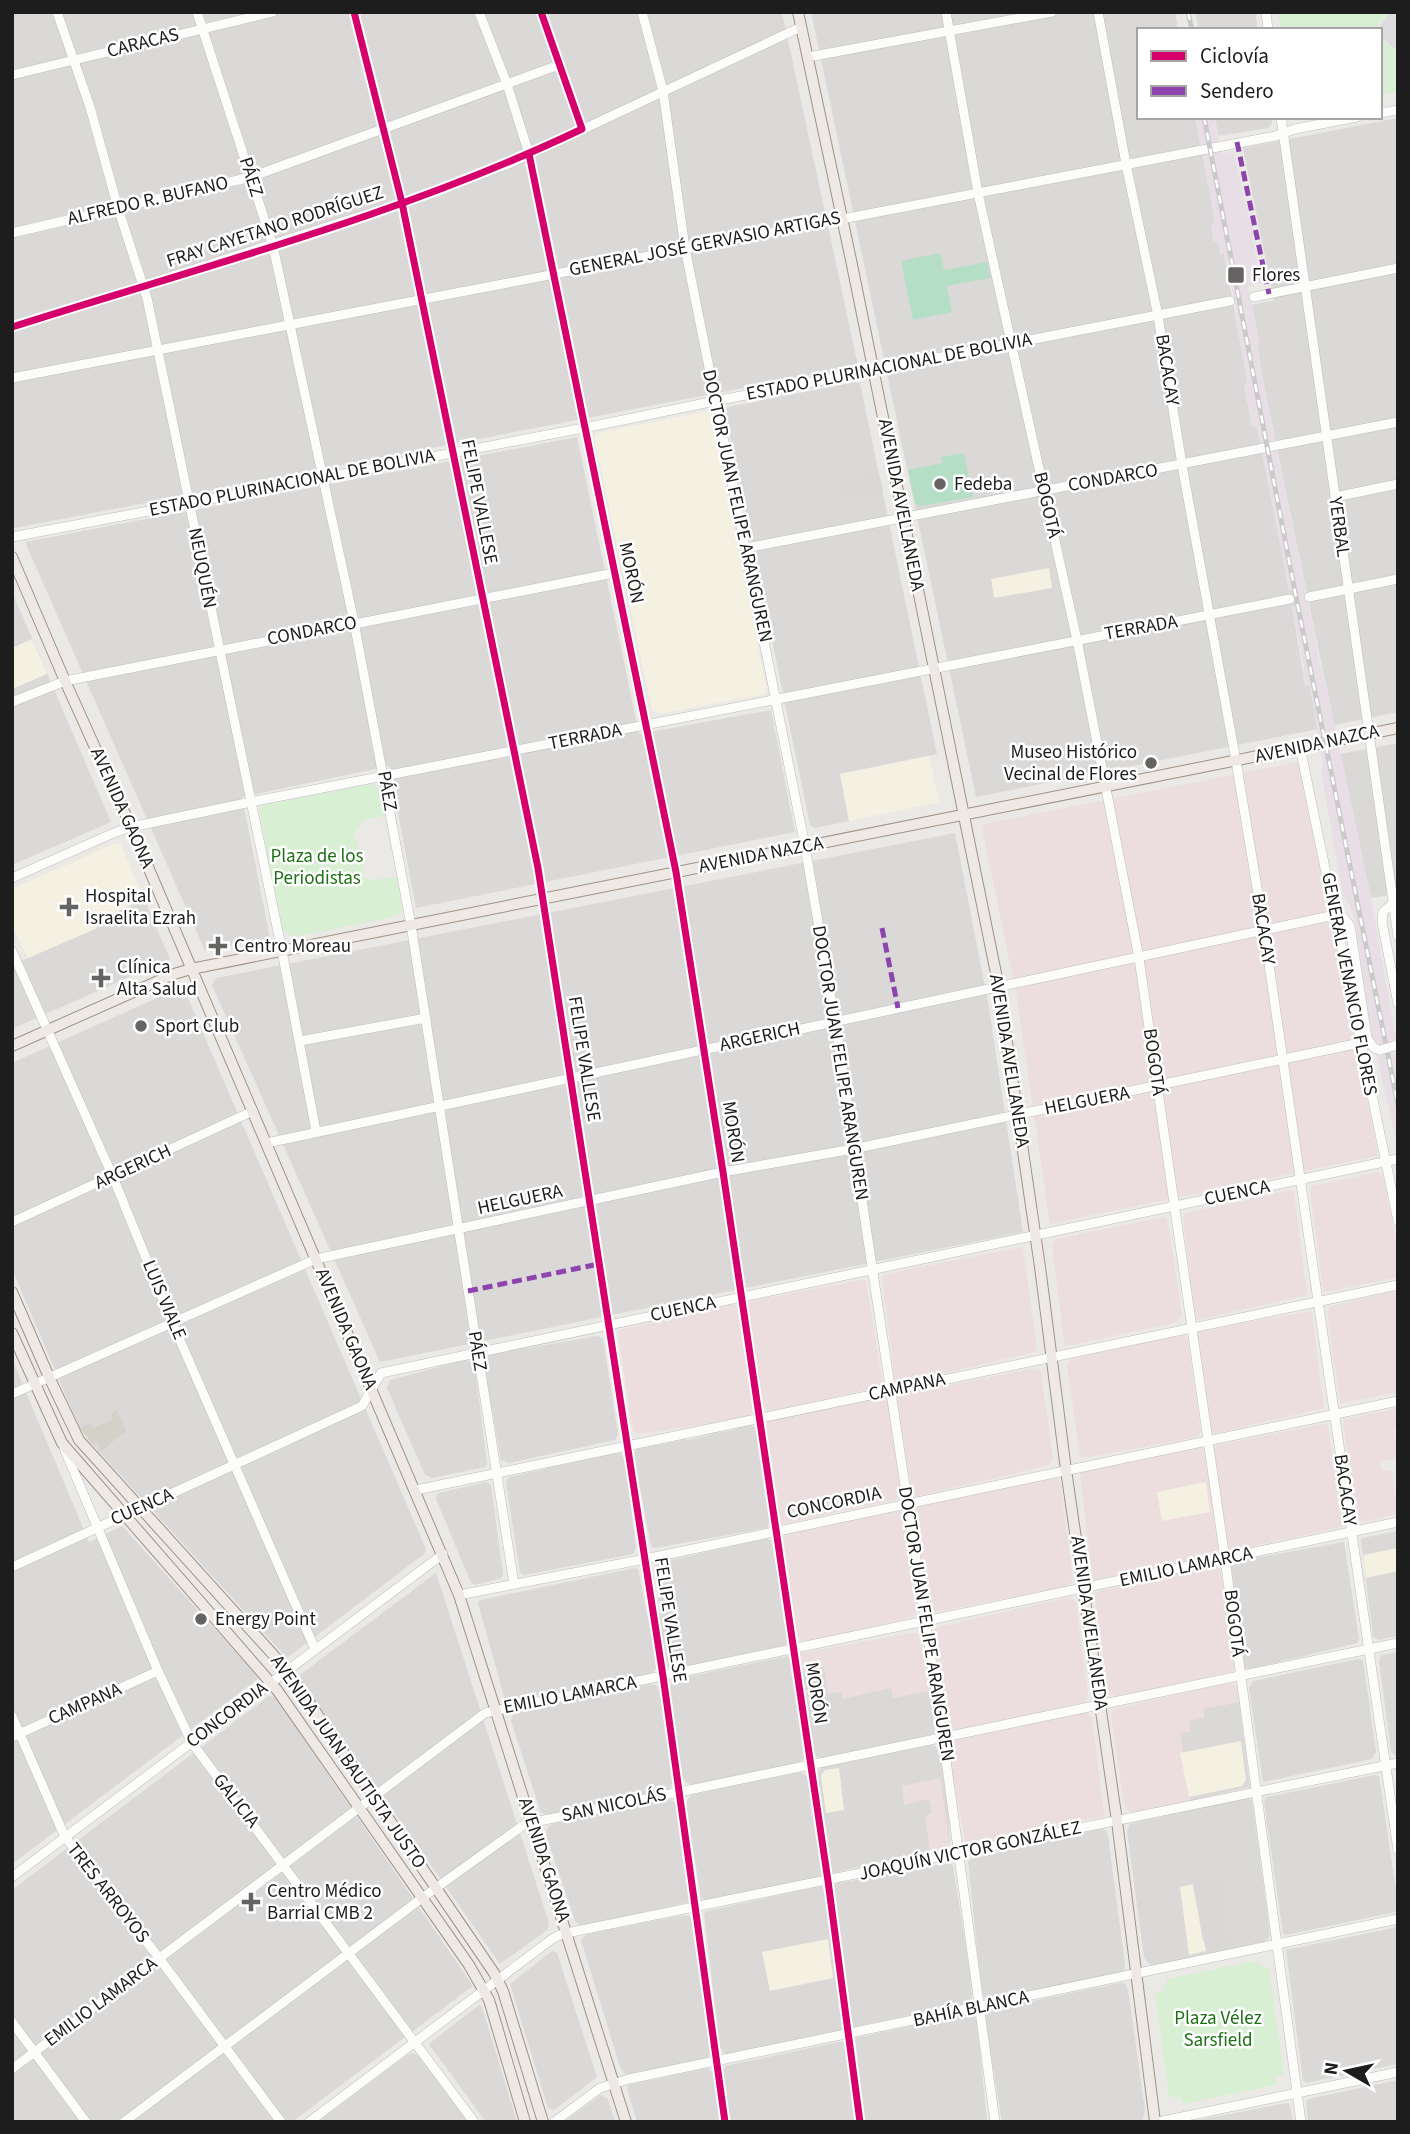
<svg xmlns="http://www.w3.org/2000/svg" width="1410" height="2134" font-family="'Source Sans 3',sans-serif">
<rect width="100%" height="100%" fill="#ebe9e6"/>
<g fill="#dad9d8">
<polygon points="12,12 782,12 858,366 15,528 12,523"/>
<polygon points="811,12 1175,12 1178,30 1139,30 1139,117 1195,117 1214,215 1214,223 1211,224 1214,242 1218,242 1224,254 1248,384 1244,385 1252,426 1257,426 1263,457 1289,589 1292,589 1295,606 1292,607 1305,686 1310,685 1318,729 976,797"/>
<polygon points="1195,12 1255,12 1258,30 1199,30"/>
<polygon points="1215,117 1272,117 1272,123 1268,128 1218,136"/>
<polygon points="1398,118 1398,712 1334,725 1262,375 1257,343 1259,342 1252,305 1274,300 1243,148"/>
<polygon points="856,382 860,383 937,754 840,774 849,821 815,828 810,825 725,411 728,407"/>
<polygon points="577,437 639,734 771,710 795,832 416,908 389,766 242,797 270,938 205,951 25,542"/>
<polygon points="12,592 111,822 12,865"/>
<polygon points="1398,743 1398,894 1371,898 1340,754"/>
<polygon points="955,833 988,1002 1023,1232 380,1362 212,985 216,978"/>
<polygon points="144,899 170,959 12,1029 12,965 97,928 95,922"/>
<polygon points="179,988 184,989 426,1549 424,1554 287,1658 92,1444 79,1427 12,1269 12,1063"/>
<polygon points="598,1336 603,1339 618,1434 615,1440 509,1463 501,1460 484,1364 486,1357 491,1354"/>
<polygon points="12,1359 89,1542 122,1526 259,1678 12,1864"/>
<polygon points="464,1360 471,1361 475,1368 487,1464 485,1467 432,1478 425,1475 387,1388 390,1380"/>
<polygon points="751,1424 756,1429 770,1521 767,1528 655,1548 651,1546 634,1456 636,1449 655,1444 658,1445 679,1441 685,1438 687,1440 709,1435 716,1431 719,1433 737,1429 737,1427"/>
<polygon points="618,1451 625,1458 636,1548 633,1554 524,1575 520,1573 506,1483 509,1477 545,1469 547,1466 553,1464 556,1466 576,1462 578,1458 584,1457 587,1460"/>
<polygon points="487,1482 491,1485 503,1574 502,1578 475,1585 471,1583 436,1499 438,1493"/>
<polygon points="1398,1531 1398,1636 1378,1640 1373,1636 1361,1541 1362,1538"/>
<polygon points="767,1538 773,1542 788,1645 673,1670 669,1668 665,1664 655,1567 658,1563"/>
<polygon points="1344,1542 1359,1639 1357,1643 1250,1669 1245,1668 1231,1565 1237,1561"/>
<polygon points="635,1568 638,1569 654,1649 656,1668 652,1674 513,1702 505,1700 478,1603 480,1600"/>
<polygon points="436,1573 549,1923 547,1930 500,1964 300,1678 301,1674"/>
<polygon points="915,1633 919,1635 930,1691 935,1732 930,1736 822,1758 817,1757 814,1753 799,1657 801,1653"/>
<polygon points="1398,1652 1398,1755 1396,1756 1391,1752 1379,1660 1381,1655"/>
<polygon points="788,1656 790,1659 805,1754 804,1759 798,1763 693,1785 687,1783 682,1777 669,1689 672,1682 676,1679"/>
<polygon points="1358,1659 1363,1660 1376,1752 1372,1759 1263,1782 1249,1688 1253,1681"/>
<polygon points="651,1684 656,1685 660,1690 673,1781 671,1787 667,1790 548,1815 541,1813 511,1721 513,1713"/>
<polygon points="269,1696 275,1697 473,1986 292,2122 12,2122 12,1890"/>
<polygon points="1239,1702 1250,1787 1190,1801 1180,1733 1190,1731 1188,1721 1202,1709"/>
<polygon points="931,1745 935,1746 939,1751 948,1806 950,1843 948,1847 832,1873 817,1776 819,1770 823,1767"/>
<polygon points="800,1772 808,1777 822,1876 707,1901 701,1898 686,1805 689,1797 694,1794"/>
<polygon points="1375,1775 1379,1776 1398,1904 1395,1912 1286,1935 1283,1933 1264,1802 1267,1797"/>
<polygon points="1248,1798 1252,1801 1270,1934 1268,1939 1263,1942 1155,1965 1148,1963 1144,1957 1127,1831 1130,1824"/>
<polygon points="667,1800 673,1801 677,1806 691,1899 689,1902 584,1926 576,1923 546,1835 548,1827 554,1823"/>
<polygon points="1100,1829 1105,1830 1108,1835 1125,1965 1124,1970 1121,1973 986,1999 982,1994 968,1862 971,1859"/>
<polygon points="949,1863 953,1866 971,1979 972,2002 853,2027 834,1884"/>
<polygon points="821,1886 825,1889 843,2030 725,2054 720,2048 704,1914 707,1911"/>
<polygon points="685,1915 692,1918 711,2054 706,2059 631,2074 625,2074 620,2067 581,1940 587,1934"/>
<polygon points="1398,1927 1398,2064 1307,2083 1303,2081 1286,1950"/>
<polygon points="552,1951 557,1953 597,2077 554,2110 548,2108 510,1984"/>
<polygon points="1120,1983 1125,1983 1128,1989 1145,2110 1143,2119 1139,2122 1002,2122 985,2018 987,2013 992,2009"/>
<polygon points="479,2005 482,2007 517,2122 486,2122 430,2046 430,2043"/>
<polygon points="967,2014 974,2016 977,2021 987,2122 865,2122 855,2038"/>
<polygon points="843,2041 845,2043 856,2122 729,2122 723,2072 725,2066"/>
<polygon points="413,2053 421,2057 469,2122 318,2122 407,2055"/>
<polygon points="707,2068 714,2073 720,2122 637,2122 627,2089 628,2085"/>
<polygon points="1398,2080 1398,2122 1308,2122 1306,2102 1308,2099"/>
<polygon points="601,2095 608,2099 615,2122 564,2122"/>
<polygon points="1288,2103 1290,2105 1293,2122 1186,2122"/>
</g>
<g fill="#ecdede">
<polygon points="1298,762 1378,1152 1377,1156 1050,1224 1016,993 982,829 984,824"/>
<polygon points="1378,1172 1383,1176 1398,1250 1398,1277 1327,1292 1323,1290 1310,1191 1312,1186"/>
<polygon points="1291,1190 1294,1192 1307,1295 1198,1320 1194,1315 1183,1216 1186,1213"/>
<polygon points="1164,1217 1168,1221 1182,1315 1178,1322 1067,1346 1064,1343 1052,1245 1056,1239"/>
<polygon points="1021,1247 1023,1248 1037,1348 1035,1352 903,1383 895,1381 882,1279 885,1274"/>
<polygon points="862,1280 866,1280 883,1386 774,1411 767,1410 762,1402 748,1308 750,1301"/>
<polygon points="1398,1290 1398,1392 1340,1403 1327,1312 1329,1307"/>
<polygon points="730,1304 735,1305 739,1311 753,1407 752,1413 745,1418 638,1434 633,1431 618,1335 620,1330"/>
<polygon points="1310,1311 1312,1313 1324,1408 1218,1433 1213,1433 1211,1430 1197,1335 1200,1331"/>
<polygon points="1180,1334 1184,1335 1188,1340 1201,1431 1198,1437 1084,1458 1080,1457 1067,1365 1071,1359"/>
<polygon points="1036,1368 1041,1371 1053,1459 1049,1465 919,1496 912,1494 897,1402 899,1395"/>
<polygon points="877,1397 885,1399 888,1404 901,1494 899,1499 782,1524 779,1521 765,1429 768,1421 785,1416 788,1418 810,1413 816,1409 819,1411 839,1407 841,1404 848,1403 850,1405"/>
<polygon points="1398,1408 1398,1426 1394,1428 1398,1458 1380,1462 1382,1471 1392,1470 1398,1514 1362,1522 1358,1518 1343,1423 1345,1419"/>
<polygon points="1325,1424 1328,1425 1342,1527 1231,1551 1227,1546 1214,1451 1216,1445"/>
<polygon points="1197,1447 1201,1447 1205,1452 1218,1547 1216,1554 1211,1557 1095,1580 1092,1576 1080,1474 1084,1471"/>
<polygon points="1052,1478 1057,1479 1060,1483 1073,1579 1069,1586 935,1612 931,1609 913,1513 915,1507"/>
<polygon points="898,1510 904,1515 916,1614 913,1617 809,1642 801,1641 796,1633 783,1537 788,1533"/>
<polygon points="1213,1566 1219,1567 1221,1572 1234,1666 1233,1671 1117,1697 1110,1695 1108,1690 1095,1598 1098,1591"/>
<polygon points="1069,1597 1076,1602 1088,1695 1086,1702 954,1731 947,1729 945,1726 935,1628"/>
<polygon points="915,1633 919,1635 930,1691 893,1698 891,1688 842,1699 841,1692 828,1694 824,1667 802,1672 799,1657 802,1653"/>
<polygon points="1229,1683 1237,1686 1239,1702 1203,1709 1204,1718 1189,1721 1190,1731 1180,1733 1183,1752 1181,1753 1190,1801 1134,1812 1128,1811 1124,1805 1111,1715 1113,1709"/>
<polygon points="1083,1713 1088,1714 1092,1719 1104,1813 1103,1817 969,1843 965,1841 948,1749 952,1741"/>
<polygon points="940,1778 950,1844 948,1847 930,1851 925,1817 932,1812 929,1799 904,1805 902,1786"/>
</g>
<polygon fill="#e8dfe6" points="1195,117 1215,117 1222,153 1233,152 1250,221 1252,221 1255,236 1252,237 1262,283 1248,286 1260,342 1257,343 1262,375 1324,682 1326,682 1371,898 1398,1048 1398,1149 1371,1032 1355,921 1350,906 1343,896 1321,772 1323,766 1310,686 1305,686 1302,670 1304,669 1292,607 1295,606 1292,590 1289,590 1257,427 1252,427 1247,400 1244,384 1248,383 1234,313 1237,312 1224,254 1220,255 1218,242 1214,242 1211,224 1214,223 1214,215"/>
<g fill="#f4f1e2">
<polygon points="710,411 767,691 765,694 659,714 652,710 594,436 597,433"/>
<polygon points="1049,568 1052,588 994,598 991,579"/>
<polygon points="32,639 47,674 12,689 12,648"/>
<polygon points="929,756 939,802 849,821 840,774"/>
<polygon points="116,843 121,845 144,899 95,922 97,928 28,958 12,926 12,889"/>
<polygon points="1206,1482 1210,1512 1162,1521 1157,1492"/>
<polygon points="1398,1548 1398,1571 1366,1578 1363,1555"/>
<polygon points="1241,1741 1246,1780 1242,1786 1189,1797 1180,1753"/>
<polygon points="839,1768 844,1810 826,1813 821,1776 825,1770"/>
<polygon points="1193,1884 1203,1941 1206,1942 1207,1949 1206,1951 1189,1955 1180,1887"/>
<polygon points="828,1939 833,1978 770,1991 762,1952"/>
</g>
<g fill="#d9d8d7">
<polygon points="879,473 883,490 842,499 838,483"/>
<polygon points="1220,1878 1229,1947 1206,1951 1193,1884"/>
</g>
<polygon fill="#d4d1c9" points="117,1410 126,1431 101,1451 97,1442 92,1444 80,1428 90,1423 93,1428 113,1419 111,1413"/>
<g fill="#d8efd4">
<polygon points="1278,12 1389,12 1378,26 1378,30 1281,30"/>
<polygon points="1380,39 1398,52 1398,92 1380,95"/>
<polygon points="372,784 379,788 385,816 363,820 354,834 362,857 365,879 374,880 397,876 402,912 396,916 295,937 281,929 259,808 262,805"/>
<polygon points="1254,1961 1269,1969 1284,2074 1276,2077 1276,2085 1183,2104 1182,2098 1169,2096 1155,1994 1164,1990 1167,1979"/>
</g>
<g fill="#b5dec6">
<polygon points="940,253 944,270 987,262 990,278 947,286 952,312 913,320 901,261"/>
<polygon points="964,453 973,497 920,506 915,503 908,470 942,463 941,457"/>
</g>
<polygon fill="#dbdad9" points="1109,1881 1112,1900 1054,1912 1051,1892"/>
<polygon fill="#dddde0" points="1390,12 1398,12 1398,51 1381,38 1379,27"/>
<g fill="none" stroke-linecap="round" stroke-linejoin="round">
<g stroke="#bebebc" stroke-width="10">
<g id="minor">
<polyline points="57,12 90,107 118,208 147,298 282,951 316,1131"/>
<polyline points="197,12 273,246 354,622 411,925 514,1584"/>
<polyline points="354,12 402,203 538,868 663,1676 725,2122"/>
<polyline points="479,12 507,84 529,154 676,872 723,1172 828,1881 860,2122"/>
<polyline points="541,12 582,129"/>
<polyline points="642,12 663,91 685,248 805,846 835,1021 943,1738 995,2122"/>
<polyline points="946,12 978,193 1077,640 1139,958 1225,1559 1301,2122"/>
<polyline points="1098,12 1126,164 1158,316 1182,465 1236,761 1264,930 1398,1850"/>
<polyline points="1266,12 1268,30"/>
<polyline points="808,57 1052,12"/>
<polyline points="12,75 273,12"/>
<polyline points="1380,113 1398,110"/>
<polyline points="1281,117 1398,936"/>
<polyline points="12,233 251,177 559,65"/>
<polyline points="1254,297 1398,268"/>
<polyline points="12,327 402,203 511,163 801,27"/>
<polyline points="12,378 1275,136 1295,129 1357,117"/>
<polyline points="1335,497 1398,484"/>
<polyline points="12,537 594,426 715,401 1230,301"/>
<polyline points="746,548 1398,422"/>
<polyline points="1309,597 1398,579"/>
<polyline points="12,702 65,681 614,573"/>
<polyline points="1300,747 1398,1221"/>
<polyline points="12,878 116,832 131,827 251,802 1290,599"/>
<polyline points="1393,903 1383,912 1382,922 1398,1004"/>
<polyline points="12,951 113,1177 172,1322 315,1649"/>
<polyline points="300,1041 426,1018"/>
<polyline points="267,1143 1335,915 1344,918 1350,926 1367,1038 1374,1048 1380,1050"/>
<polyline points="12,1222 253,1111"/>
<polyline points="12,1394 316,1259 723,1172 853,1149 1360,1043"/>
<polyline points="64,1448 158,1671 192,1743 474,2122"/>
<polyline points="416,1490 1398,1285"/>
<polyline points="12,1567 362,1406 381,1373 1398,1159"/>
<polyline points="459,1595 645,1559 1398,1401"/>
<polyline points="12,1716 65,1837 159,1958 281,2122"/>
<polyline points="12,1737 158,1671"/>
<polyline points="12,1877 443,1554"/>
<polyline points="12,2022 86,2122"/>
<polyline points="12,2069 485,1713 1398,1522"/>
<polyline points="124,2122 422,1898 525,1824 1398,1643"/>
<polyline points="309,2122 552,1939 562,1934 1398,1763"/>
<polyline points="554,2122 600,2088 629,2079 1398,1919"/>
<polyline points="1158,2122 1398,2072"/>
</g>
</g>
<g stroke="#9f9285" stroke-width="12">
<g id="major">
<polyline points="798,12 851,260 999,988 1040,1267 1066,1470 1117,1821 1155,2122"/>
<polyline points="12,557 65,681 131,827 459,1595 626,2122"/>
<polyline points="12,1046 174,974 191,969 1398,728"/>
<polyline points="12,1292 49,1377 79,1440 287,1670 494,1973 503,1991 543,2122"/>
<polyline points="12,1333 62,1443 277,1690 469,1965 489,2000 525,2122"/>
</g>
</g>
<use href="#minor" stroke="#fcfcfb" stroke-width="9"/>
<use href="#major" stroke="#efe9e5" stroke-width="10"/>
<g stroke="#cacac9" stroke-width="5">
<g id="rail">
<polyline points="1188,12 1192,30"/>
<polyline points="1204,117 1295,592 1398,1105"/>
</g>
</g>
<use href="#rail" stroke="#fff" stroke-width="2.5" stroke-dasharray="8" stroke-linecap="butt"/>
<g stroke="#bebebc" stroke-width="10" stroke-linecap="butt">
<polyline id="minor-bridge" points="1380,1050 1394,1046"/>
</g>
<use href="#minor-bridge" stroke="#fcfcfb" stroke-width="9"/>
<g stroke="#8e44ad" stroke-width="5" stroke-dasharray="10 5" stroke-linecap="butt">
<polyline points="1237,142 1269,294"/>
<polyline points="882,928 898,1008"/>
<polyline points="468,1291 599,1264"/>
</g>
<g stroke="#fff" stroke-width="11">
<g id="cycleway">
<polyline points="354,12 402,203 538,868 663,1676 725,2122"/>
<polyline points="529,154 676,872 723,1172 828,1881 860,2122"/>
<path d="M 12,327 C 203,266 400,216 582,129 L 541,12"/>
</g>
</g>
<use href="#cycleway" stroke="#d6006c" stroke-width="7"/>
</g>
<g fill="#656463" stroke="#fff" stroke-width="2.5">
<rect x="1227" y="266" width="18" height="18" rx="3.5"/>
<circle cx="940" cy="484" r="7"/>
<circle cx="1151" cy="763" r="7"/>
<path d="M65.5 896.5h7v7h7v7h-7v7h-7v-7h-7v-7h7z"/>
<path d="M214.5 935.5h7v7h7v7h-7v7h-7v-7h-7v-7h7z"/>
<path d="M97.5 967.5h7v7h7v7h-7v7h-7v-7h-7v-7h7z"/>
<circle cx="141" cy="1026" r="7"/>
<circle cx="201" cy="1619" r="7"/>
<path d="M247.5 1891.5h7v7h7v7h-7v7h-7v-7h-7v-7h7z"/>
</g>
<g text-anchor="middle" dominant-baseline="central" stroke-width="5" stroke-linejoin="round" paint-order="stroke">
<g font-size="19" fill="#1d1d1d" stroke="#fff">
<text transform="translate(143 43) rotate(-14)">CARACAS</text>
<text transform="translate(251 177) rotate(72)">PÁEZ</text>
<text transform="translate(148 201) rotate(-13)">ALFREDO R. BUFANO</text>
<text transform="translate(275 227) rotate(-18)">FRAY CAYETANO RODRÍGUEZ</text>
<text transform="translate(705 244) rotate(-11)">GENERAL JOSÉ GERVASIO ARTIGAS</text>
<text transform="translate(889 367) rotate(-11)">ESTADO PLURINACIONAL DE BOLIVIA</text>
<text transform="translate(1167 370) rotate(81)">BACACAY</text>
<text transform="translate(1113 478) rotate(-10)">CONDARCO</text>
<text transform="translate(292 483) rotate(-11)">ESTADO PLURINACIONAL DE BOLIVIA</text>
<text transform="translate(479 502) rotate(79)">FELIPE VALLESE</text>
<text transform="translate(901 505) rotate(79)">AVENIDA AVELLANEDA</text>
<text transform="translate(1047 505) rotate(77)">BOGOTÁ</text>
<text transform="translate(737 506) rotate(78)">DOCTOR JUAN FELIPE ARANGUREN</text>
<text transform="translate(1339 527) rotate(82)">YERBAL</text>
<text transform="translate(202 568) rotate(79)">NEUQUÉN</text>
<text transform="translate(631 573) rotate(78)">MORÓN</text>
<text transform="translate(1141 628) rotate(-10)">TERRADA</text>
<text transform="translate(312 631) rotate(-11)">CONDARCO</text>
<text transform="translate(585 737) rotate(-11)">TERRADA</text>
<text transform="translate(1317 744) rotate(-12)">AVENIDA NAZCA</text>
<text transform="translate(387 791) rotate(80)">PÁEZ</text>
<text transform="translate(122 808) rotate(66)">AVENIDA GAONA</text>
<text transform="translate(761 855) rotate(-11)">AVENIDA NAZCA</text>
<text transform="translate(1263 929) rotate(81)">BACACAY</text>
<text transform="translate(1349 984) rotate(79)">GENERAL VENANCIO FLORES</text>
<text transform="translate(760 1037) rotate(-12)">ARGERICH</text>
<text transform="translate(584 1059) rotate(81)">FELIPE VALLESE</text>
<text transform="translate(1009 1061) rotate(81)">AVENIDA AVELLANEDA</text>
<text transform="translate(1154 1062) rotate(82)">BOGOTÁ</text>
<text transform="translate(840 1063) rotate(81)">DOCTOR JUAN FELIPE ARANGUREN</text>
<text transform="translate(1087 1101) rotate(-11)">HELGUERA</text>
<text transform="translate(733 1132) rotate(81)">MORÓN</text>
<text transform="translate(133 1167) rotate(-25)">ARGERICH</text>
<text transform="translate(1237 1193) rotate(-12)">CUENCA</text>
<text transform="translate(520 1200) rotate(-12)">HELGUERA</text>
<text transform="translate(164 1300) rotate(67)">LUIS VIALE</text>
<text transform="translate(683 1309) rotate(-12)">CUENCA</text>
<text transform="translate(346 1329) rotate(67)">AVENIDA GAONA</text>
<text transform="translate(477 1351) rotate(81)">PÁEZ</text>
<text transform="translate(907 1387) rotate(-12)">CAMPANA</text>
<text transform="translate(1345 1490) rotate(82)">BACACAY</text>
<text transform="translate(834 1503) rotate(-12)">CONCORDIA</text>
<text transform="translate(142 1507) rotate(-24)">CUENCA</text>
<text transform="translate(1186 1567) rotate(-12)">EMILIO LAMARCA</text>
<text transform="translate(670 1620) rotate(81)">FELIPE VALLESE</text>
<text transform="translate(1089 1623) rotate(82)">AVENIDA AVELLANEDA</text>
<text transform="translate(1234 1623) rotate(83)">BOGOTÁ</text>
<text transform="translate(926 1624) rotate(81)">DOCTOR JUAN FELIPE ARANGUREN</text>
<text transform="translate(816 1693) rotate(81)">MORÓN</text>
<text transform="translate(570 1695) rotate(-11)">EMILIO LAMARCA</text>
<text transform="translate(85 1704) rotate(-24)">CAMPANA</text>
<text transform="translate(227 1715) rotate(-37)">CONCORDIA</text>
<text transform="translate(348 1762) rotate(55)">AVENIDA JUAN BAUTISTA JUSTO</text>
<text transform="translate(236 1801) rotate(52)">GALICIA</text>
<text transform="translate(614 1805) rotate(-12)">SAN NICOLÁS</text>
<text transform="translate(970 1851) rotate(-12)">JOAQUÍN VICTOR GONZÁLEZ</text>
<text transform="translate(544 1860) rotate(72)">AVENIDA GAONA</text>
<text transform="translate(108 1893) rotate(52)">TRES ARROYOS</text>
<text transform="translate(101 2002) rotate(-37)">EMILIO LAMARCA</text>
<text transform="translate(971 2009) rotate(-12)">BAHÍA BLANCA</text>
</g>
<g font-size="19" fill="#1d1d1d" stroke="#fff" text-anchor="start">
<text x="1252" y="275">Flores</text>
<text x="954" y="484">Fedeba</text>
<text x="1137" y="752" text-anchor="end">Museo Histórico<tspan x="1137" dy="22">Vecinal de Flores</tspan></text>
<text x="85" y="896">Hospital<tspan x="85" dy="22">Israelita Ezrah</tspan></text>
<text x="234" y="946">Centro Moreau</text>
<text x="117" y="967">Clínica<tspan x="117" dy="22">Alta Salud</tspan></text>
<text x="155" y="1026">Sport Club</text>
<text x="215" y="1619">Energy Point</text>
<text x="267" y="1891">Centro Médico<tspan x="267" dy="22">Barrial CMB 2</tspan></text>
</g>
<g font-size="19" fill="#1e7116" stroke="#fff">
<text x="317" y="856">Plaza de los<tspan x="317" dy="22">Periodistas</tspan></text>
<text x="1218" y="2018">Plaza Vélez<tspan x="1218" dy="22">Sarsfield</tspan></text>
</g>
</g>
<rect width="1410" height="2134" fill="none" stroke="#1d1d1d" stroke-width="28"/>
<rect x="1137" y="28" width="245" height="91" fill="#ffffff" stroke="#a5a5a5" stroke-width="2"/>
<rect x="1151" y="51" width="35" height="10" fill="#d6006c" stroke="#a5a5a5" stroke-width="2"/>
<text x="1200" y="63" font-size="21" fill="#1d1d1d">Ciclovía</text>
<rect x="1151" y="86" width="35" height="10" fill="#8e44ad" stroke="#a5a5a5" stroke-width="2"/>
<text x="1200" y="98" font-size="21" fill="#1d1d1d">Sendero</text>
<g transform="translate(1347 2071) rotate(279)" stroke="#ffffff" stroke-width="5" paint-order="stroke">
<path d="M0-5L12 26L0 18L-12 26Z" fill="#1d1d1d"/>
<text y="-10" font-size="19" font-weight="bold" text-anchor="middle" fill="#1d1d1d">N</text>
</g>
</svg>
